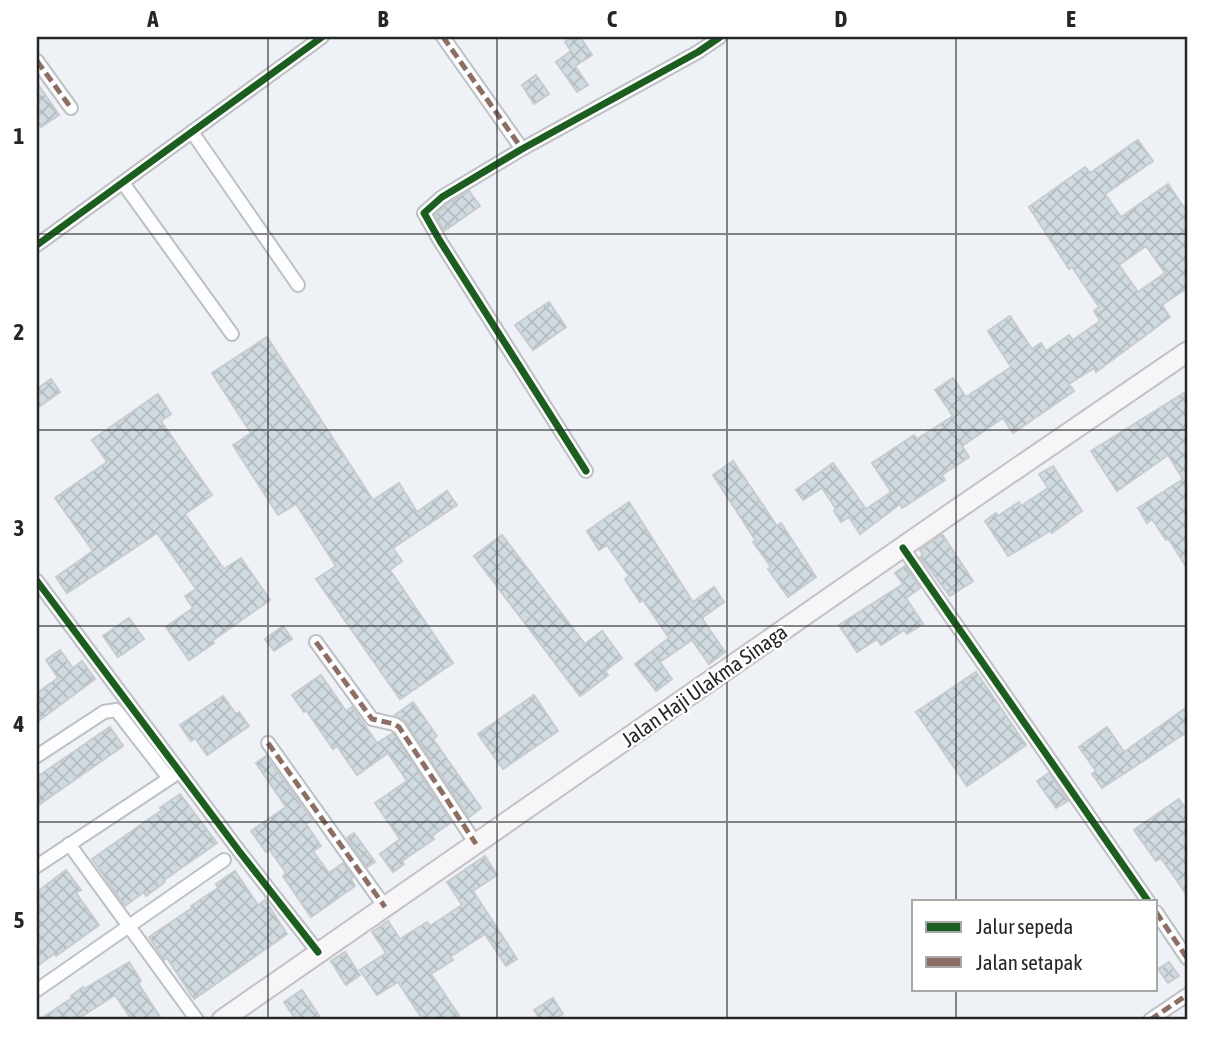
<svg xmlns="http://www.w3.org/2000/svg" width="1224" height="1057" font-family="'Asap Condensed',sans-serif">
<defs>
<pattern id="building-cross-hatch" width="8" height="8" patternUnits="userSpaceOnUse" patternTransform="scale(1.75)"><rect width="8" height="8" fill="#d0dbe1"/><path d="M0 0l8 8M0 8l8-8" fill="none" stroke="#b2bcc1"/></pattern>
</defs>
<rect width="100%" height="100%" fill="#eef2f6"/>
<g fill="url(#building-cross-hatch)" stroke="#c8cbce" stroke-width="2" fill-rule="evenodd">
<polygon points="572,37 580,37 592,55 575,66 588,85 577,92 556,62 571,51 565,42"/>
<polygon points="536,75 549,94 534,104 522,85"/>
<polygon points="37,83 59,115 41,127 37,120"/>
<path d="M 1138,140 L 1153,161 L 1105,194 L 1121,217 L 1168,184 L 1187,212 L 1187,288 L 1162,305 L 1170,317 L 1096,372 L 1094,368 L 1069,384 L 1074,391 L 1013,433 L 1003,418 L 962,446 L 969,457 L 942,475 L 945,480 L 902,508 L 900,504 L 860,534 L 849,517 L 841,522 L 834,511 L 836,509 L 822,488 L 803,500 L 796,490 L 833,463 L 866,509 L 891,492 L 872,463 L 914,435 L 917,439 L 953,416 L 935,390 L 953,378 L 966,397 L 1011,367 L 988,331 L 1010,316 L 1032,349 L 1041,343 L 1046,351 L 1069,335 L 1073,340 L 1100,321 L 1094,311 L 1099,307 L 1072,267 L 1069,269 L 1029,207 L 1085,167 L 1090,173 ZM 1146,246 L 1165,273 L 1138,292 L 1119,265 Z"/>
<polygon points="469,191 480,206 444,231 435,215 447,204"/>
<polygon points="549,302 566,327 533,350 515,325"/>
<polygon points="267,337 373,500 399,483 417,512 447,491 457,505 393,548 402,561 390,570 453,663 400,699 316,579 336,566 296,504 278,515 233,445 251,433 212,373"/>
<polygon points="51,379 60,392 37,408 37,389"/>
<polygon points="1187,391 1187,568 1168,538 1166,540 1152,519 1147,523 1138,508 1183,479 1168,455 1117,491 1091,451"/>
<polygon points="158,394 171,414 161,421 212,495 185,514 224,569 241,558 270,600 212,641 214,643 189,660 166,627 193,608 185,596 196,589 157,533 67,593 56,577 93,551 55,498 107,462 92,440"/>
<polygon points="733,461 777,526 781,523 816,577 788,597 768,569 771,567 753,542 756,541 713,475"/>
<polygon points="1053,466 1082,511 1052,533 1050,531 1008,556 985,521 996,513 998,516 1019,502 1021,506 1048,488 1039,474"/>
<polygon points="629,502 693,602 714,587 724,602 703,617 703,620 725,652 709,664 692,640 660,662 672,679 656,691 635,664 669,638 643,600 640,602 625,579 629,576 607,545 599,550 587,531"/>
<polygon points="942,534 973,581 950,596 920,557 923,555 920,550"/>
<polygon points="502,535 585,644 602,631 622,658 605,671 608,675 580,696 474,556"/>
<polygon points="905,566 920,588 906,598 923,624 907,634 904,630 881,645 877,639 857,652 839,625 903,584 895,573"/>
<polygon points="129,618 144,639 118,657 103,636"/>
<polygon points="283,626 292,639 274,651 265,639"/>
<polygon points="60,650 73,668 82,661 95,679 37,722 37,693 58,678 46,660"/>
<polygon points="976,672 1026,745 967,786 916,712"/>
<polygon points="321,675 346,711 352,707 377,743 393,733 451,822 432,836 434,839 402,861 404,864 393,872 380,854 400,839 375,803 407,781 388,753 357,775 337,746 333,749 306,710 304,712 292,695"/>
<polygon points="534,695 558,731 503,769 478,734"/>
<polygon points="223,696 236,714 239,712 249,726 207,755 195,738 191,741 180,725"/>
<polygon points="413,702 437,736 433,739 481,808 469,817 406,722 395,715"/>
<polygon points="1187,707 1187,732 1102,788 1092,774 1096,771 1079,747 1107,727 1124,752"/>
<polygon points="110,727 123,746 37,806 37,777"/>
<polygon points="266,756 312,820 306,824 321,846 313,851 329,873 343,863 353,877 351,879 355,886 311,917 283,876 286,873 269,849 266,852 251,831 286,807 256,763"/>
<polygon points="1049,773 1068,801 1056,808 1037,781"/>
<polygon points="180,794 217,843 164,880 165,882 146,896 144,892 125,906 92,859 162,810 160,808"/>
<polygon points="1179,799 1187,811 1187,895 1161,858 1156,861 1134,830"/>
<polygon points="354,833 375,862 367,867 347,838"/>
<polygon points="485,856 497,875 473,891 517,959 506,966 485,934 450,957 453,960 431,974 462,1020 423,1020 398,982 377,995 360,970 386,953 372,932 388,921 400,939 427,922 430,926 462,905 447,882"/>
<polygon points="66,870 81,890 76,893 99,925 56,956 54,954 37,966 37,892"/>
<polygon points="235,871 258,905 265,900 287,934 194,999 167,958 164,960 149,937 192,908 191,906 218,888 216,884"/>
<polygon points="345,952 360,975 346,985 331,961"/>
<polygon points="129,962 141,981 138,983 162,1020 132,1020 115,995 76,1020 39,1020 72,998 71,996 83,987 84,989"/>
<polygon points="1169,962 1179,976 1168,983 1158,969"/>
<polygon points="302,990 322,1020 296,1020 284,1002"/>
<polygon points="553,998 563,1014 554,1020 541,1020 534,1010"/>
</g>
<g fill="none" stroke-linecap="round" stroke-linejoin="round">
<g stroke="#bec0c3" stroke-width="16">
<g id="street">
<polyline points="443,37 522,149"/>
<polyline points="37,61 71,108"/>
<polyline points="192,132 298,285"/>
<polyline points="123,183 232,334"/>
<polyline points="37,245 322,37"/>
<polyline points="586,471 440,241 424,213 442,197 522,149 698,52 720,37"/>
<polyline points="903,548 1148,901"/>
<polyline points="37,581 239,851 318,952"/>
<polyline points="316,642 372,719 394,724 399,727 476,844"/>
<polyline points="268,743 385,907"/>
<polyline points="37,756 104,712 116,710 168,777"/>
<polyline points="69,844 197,1020"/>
<polyline points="37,866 173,776"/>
<polyline points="1156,912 1187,958"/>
<polyline points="37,990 224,860"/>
<polyline points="1150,1020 1187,995"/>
</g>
</g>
<g stroke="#c5c1c4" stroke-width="23">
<polyline id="primary" points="222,1020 956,510 1187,352"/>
</g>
<use href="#street" stroke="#fcfdfe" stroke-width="12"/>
<use href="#primary" stroke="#f7f5f7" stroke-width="19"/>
<g stroke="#8d6e63" stroke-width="5" stroke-dasharray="10 5" stroke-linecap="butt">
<polyline points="443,37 522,149"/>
<polyline points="37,61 71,108"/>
<polyline points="316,642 372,719 394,724 399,727 476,844"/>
<polyline points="268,743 385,907"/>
<polyline points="1156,912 1187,958"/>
<polyline points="1150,1020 1187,995"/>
</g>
<g stroke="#fff" stroke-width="11">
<g id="cycleway">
<polyline points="37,245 322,37"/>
<polyline points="586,471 440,241 424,213 442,197 522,149 698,52 720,37"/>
<polyline points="903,548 1148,901"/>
<polyline points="37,581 239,851 318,952"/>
</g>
</g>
<use href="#cycleway" stroke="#1b5e20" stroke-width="7"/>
</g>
<path fill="none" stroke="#242729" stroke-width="2" stroke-opacity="0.55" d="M 268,37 L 268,1020M 497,37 L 497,1020M 727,37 L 727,1020M 956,37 L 956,901M 37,234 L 1187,234M 37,430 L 1187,430M 37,626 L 1187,626M 37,822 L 1187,822M 956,989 L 956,1020"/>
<g text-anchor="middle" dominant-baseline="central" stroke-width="5" stroke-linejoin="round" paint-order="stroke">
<g font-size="21" fill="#242729" stroke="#fff">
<text transform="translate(704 685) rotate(-35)">Jalan Haji Ulakma Sinaga</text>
</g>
</g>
<rect width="1224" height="1057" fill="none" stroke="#ffffff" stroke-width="77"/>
<rect x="912" y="900" width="245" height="91" fill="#ffffff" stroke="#a7a9a9" stroke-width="2"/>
<rect x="926" y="922" width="35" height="10" fill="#1b5e20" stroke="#a7a9a9" stroke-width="2"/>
<text x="976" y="934" font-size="21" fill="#242729">Jalur sepeda</text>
<rect x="926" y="957" width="35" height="10" fill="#8d6e63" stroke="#a7a9a9" stroke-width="2"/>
<text x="976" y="970" font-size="21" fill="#242729">Jalan setapak</text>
<rect x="38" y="38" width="1148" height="980" fill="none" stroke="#242729" stroke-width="2.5"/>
<g font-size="23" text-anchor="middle" font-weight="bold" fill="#242729">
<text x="153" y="27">A</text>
<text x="383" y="27">B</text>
<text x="612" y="27">C</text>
<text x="841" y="27">D</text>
<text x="1071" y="27">E</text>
<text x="19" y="144">1</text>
<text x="19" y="340">2</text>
<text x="19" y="536">3</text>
<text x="19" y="732">4</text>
<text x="19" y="928">5</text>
</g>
</svg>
